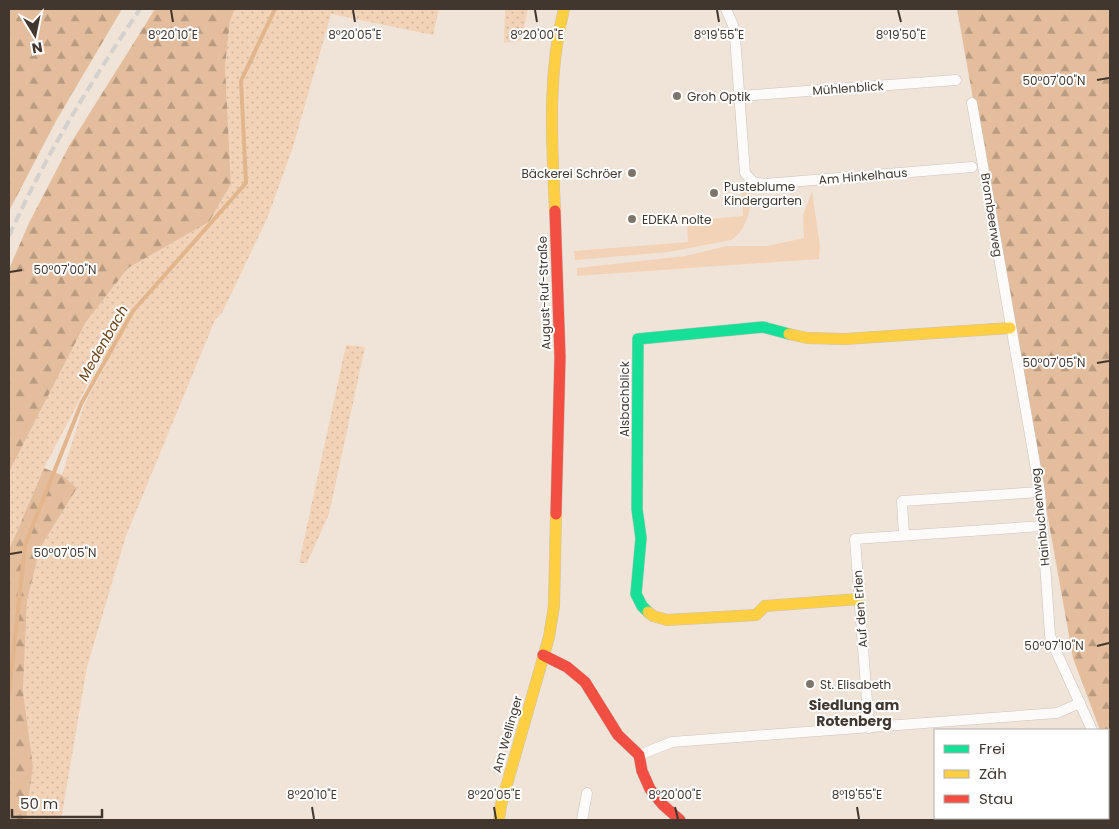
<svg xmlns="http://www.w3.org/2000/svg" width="1119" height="829" font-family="Poppins,sans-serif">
<defs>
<pattern id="grass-dots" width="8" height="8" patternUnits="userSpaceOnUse" patternTransform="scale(1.25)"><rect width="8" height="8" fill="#f2d3b8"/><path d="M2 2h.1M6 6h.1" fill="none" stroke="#d1b69e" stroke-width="1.8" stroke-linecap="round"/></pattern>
<pattern id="forest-firs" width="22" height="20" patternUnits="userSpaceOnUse" patternTransform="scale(1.25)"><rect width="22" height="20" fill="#e4be9c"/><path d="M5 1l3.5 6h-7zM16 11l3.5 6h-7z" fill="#ba9b80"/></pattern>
</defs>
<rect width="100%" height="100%" fill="#f0e4d8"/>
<g fill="url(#grass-dots)">
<polygon points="235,9 439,9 433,35 331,14 293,147 267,219 222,313 215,320 126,536 87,667 61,820 26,820 33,766 23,691 27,601 40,548 77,488 62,475 84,405 107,362 101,359 44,468 9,550 9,472 86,322 128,268 209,222 231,184 225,66 230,21"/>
<polygon points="505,9 528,9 521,40 504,43"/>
<polygon points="346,345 365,347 329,514 307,563 299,563"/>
</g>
<g fill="url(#forest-firs)">
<polygon points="9,9 122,9 56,121 9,211"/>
<polygon points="155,9 235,9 230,21 225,66 231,184 209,222 128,268 86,322 9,472 9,269 29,223 69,146"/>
<polygon points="957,9 1110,9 1110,820 1079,820 1081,818 1108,818 1108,730 1100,730 1073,658"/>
<polygon points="44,468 62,475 77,488 40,548 27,601 23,691 33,766 26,820 9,820 9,550"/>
</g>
<g fill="#f2d3b8">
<path d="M 741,183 L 752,196 C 750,212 746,231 731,240 L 669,252 L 575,260 L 574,251 L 688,242 L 687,221 L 743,216 Z"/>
<polygon points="812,191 820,246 819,259 577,276 577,268 685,256 727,246 768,246 804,238 803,215"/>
</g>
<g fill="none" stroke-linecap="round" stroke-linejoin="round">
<polyline stroke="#e3b58c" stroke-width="4" points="9,693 25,545 81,404 133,311 246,183 241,81 275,9"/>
<g stroke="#ccc2b9" stroke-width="11">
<g id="street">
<polyline points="726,9 733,25 735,37 745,173 753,182 765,184 972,167"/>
<polyline points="740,96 956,80"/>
<polyline points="972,103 1040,492 1050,635 1055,649 1092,730"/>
<polyline points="904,535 902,501 1040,492"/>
<polyline points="869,728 855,539 1042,526"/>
<polyline points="639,755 672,742 1057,713 1080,703"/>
<polyline points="582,820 587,793"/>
<polyline points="1063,820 1067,818"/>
</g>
</g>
<g stroke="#ccc2b9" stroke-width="12">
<polyline id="fast" points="648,612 642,606 636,594 641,538 637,509 638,339 763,327 789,334"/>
</g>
<g stroke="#ccc2b9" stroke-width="12">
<g id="slow">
<path d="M 555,211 C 552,143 547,75 564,9"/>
<polyline points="789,334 807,338 845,339 1010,328"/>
<polyline points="648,612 653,616 667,620 756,615 765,606 859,599"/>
<polyline points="499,820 501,805 549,637 554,606 556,514"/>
</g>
</g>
<g stroke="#ccc2b9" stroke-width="12">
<g id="jam">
<polyline points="555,211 560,357 556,514"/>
<polyline points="543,655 567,667 585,682 618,735 639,755 642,771 650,789 663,805 680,820"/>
</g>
</g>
<use href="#street" stroke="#fdfbf9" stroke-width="10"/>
<use href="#fast" stroke="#16e098" stroke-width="11"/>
<use href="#slow" stroke="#ffcf43" stroke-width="11"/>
<use href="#jam" stroke="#f24e42" stroke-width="11"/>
<path stroke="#d4d0cd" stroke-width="4" stroke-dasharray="10 5" stroke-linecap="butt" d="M 9,236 C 45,156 91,82 140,9"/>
</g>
<path fill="none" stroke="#41372f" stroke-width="2" d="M 171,10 L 173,22M 353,10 L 355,22M 535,10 L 537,22M 717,10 L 719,22M 898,10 L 901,22M 1097,80 L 1109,78M 10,272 L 22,270M 1097,363 L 1109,361M 10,554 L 22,552M 1097,646 L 1109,643M 312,807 L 314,819M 494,807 L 496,819M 675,807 L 678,819M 857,807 L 859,819"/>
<g fill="#7e746a" stroke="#fff" stroke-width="2">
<circle cx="677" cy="96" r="5"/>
<circle cx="632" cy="173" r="5"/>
<circle cx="714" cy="193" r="5"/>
<circle cx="632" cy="219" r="5"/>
<circle cx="810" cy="684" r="5"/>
</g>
<g text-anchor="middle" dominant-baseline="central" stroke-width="4" stroke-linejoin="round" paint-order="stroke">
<g font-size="12" fill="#41372f" stroke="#fff">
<text transform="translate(848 88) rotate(-4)">Mühlenblick</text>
<text transform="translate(863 176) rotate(-5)">Am Hinkelhaus</text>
<text transform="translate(992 215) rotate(81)">Brombeerweg</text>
<text transform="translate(544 293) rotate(-92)">August-Ruf-Straße</text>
<text transform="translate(624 399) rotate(-90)">Alsbachblick</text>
<text transform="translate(1040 517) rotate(-96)">Hainbuchenweg</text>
<text transform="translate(860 609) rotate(-94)">Auf den Erlen</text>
<text transform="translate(507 734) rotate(-74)">Am Wellinger</text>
</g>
<g font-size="12" fill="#41372f" stroke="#fff" text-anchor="start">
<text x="687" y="96">Groh Optik</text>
<text x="622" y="173" text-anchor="end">Bäckerei Schröer</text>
<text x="724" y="186">Pusteblume<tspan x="724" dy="14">Kindergarten</tspan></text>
<text x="642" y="219">EDEKA nolte</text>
<text x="820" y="684">St. Elisabeth</text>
</g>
<g font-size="14" font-style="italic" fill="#69411a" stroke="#fff">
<text transform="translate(103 343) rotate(-60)">Medenbach</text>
</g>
<g font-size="14" font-weight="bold" fill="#41372f" stroke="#fff">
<text x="854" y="705">Siedlung am<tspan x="854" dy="16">Rotenberg</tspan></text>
</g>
</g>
<g font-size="12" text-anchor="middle" fill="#41372f" stroke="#fff" stroke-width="4" stroke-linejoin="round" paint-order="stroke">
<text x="173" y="39">8°20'10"E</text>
<text x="355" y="39">8°20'05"E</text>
<text x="537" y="39">8°20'00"E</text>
<text x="719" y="39">8°19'55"E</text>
<text x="901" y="39">8°19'50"E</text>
<text x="1054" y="85">50°07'00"N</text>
<text x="65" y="274">50°07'00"N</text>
<text x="1054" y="367">50°07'05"N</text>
<text x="65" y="557">50°07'05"N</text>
<text x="1054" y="650">50°07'10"N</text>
<text x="312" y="799">8°20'10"E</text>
<text x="494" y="799">8°20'05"E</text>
<text x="675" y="799">8°20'00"E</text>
<text x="857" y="799">8°19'55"E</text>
</g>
<rect width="1119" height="829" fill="none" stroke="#41372f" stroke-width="20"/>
<rect x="934" y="729" width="175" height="90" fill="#ffffff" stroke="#b3afac"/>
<rect x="944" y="745" width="25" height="8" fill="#16e098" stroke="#b3afac"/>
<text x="979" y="754" font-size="15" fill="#41372f">Frei</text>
<rect x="944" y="770" width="25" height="8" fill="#ffcf43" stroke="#b3afac"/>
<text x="979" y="779" font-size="15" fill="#41372f">Zäh</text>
<rect x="944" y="795" width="25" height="8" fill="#f24e42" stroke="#b3afac"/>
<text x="979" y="804" font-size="15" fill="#41372f">Stau</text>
<g transform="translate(35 35) rotate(170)" stroke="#ffffff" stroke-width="4" paint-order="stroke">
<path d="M0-4L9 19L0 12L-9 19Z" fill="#41372f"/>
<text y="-8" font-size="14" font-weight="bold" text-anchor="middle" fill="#41372f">N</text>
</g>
<path d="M12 809v8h90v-8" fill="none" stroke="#41372f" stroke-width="2.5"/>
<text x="20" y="809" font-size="15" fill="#41372f" stroke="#ffffff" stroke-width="4" paint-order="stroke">50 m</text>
</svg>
